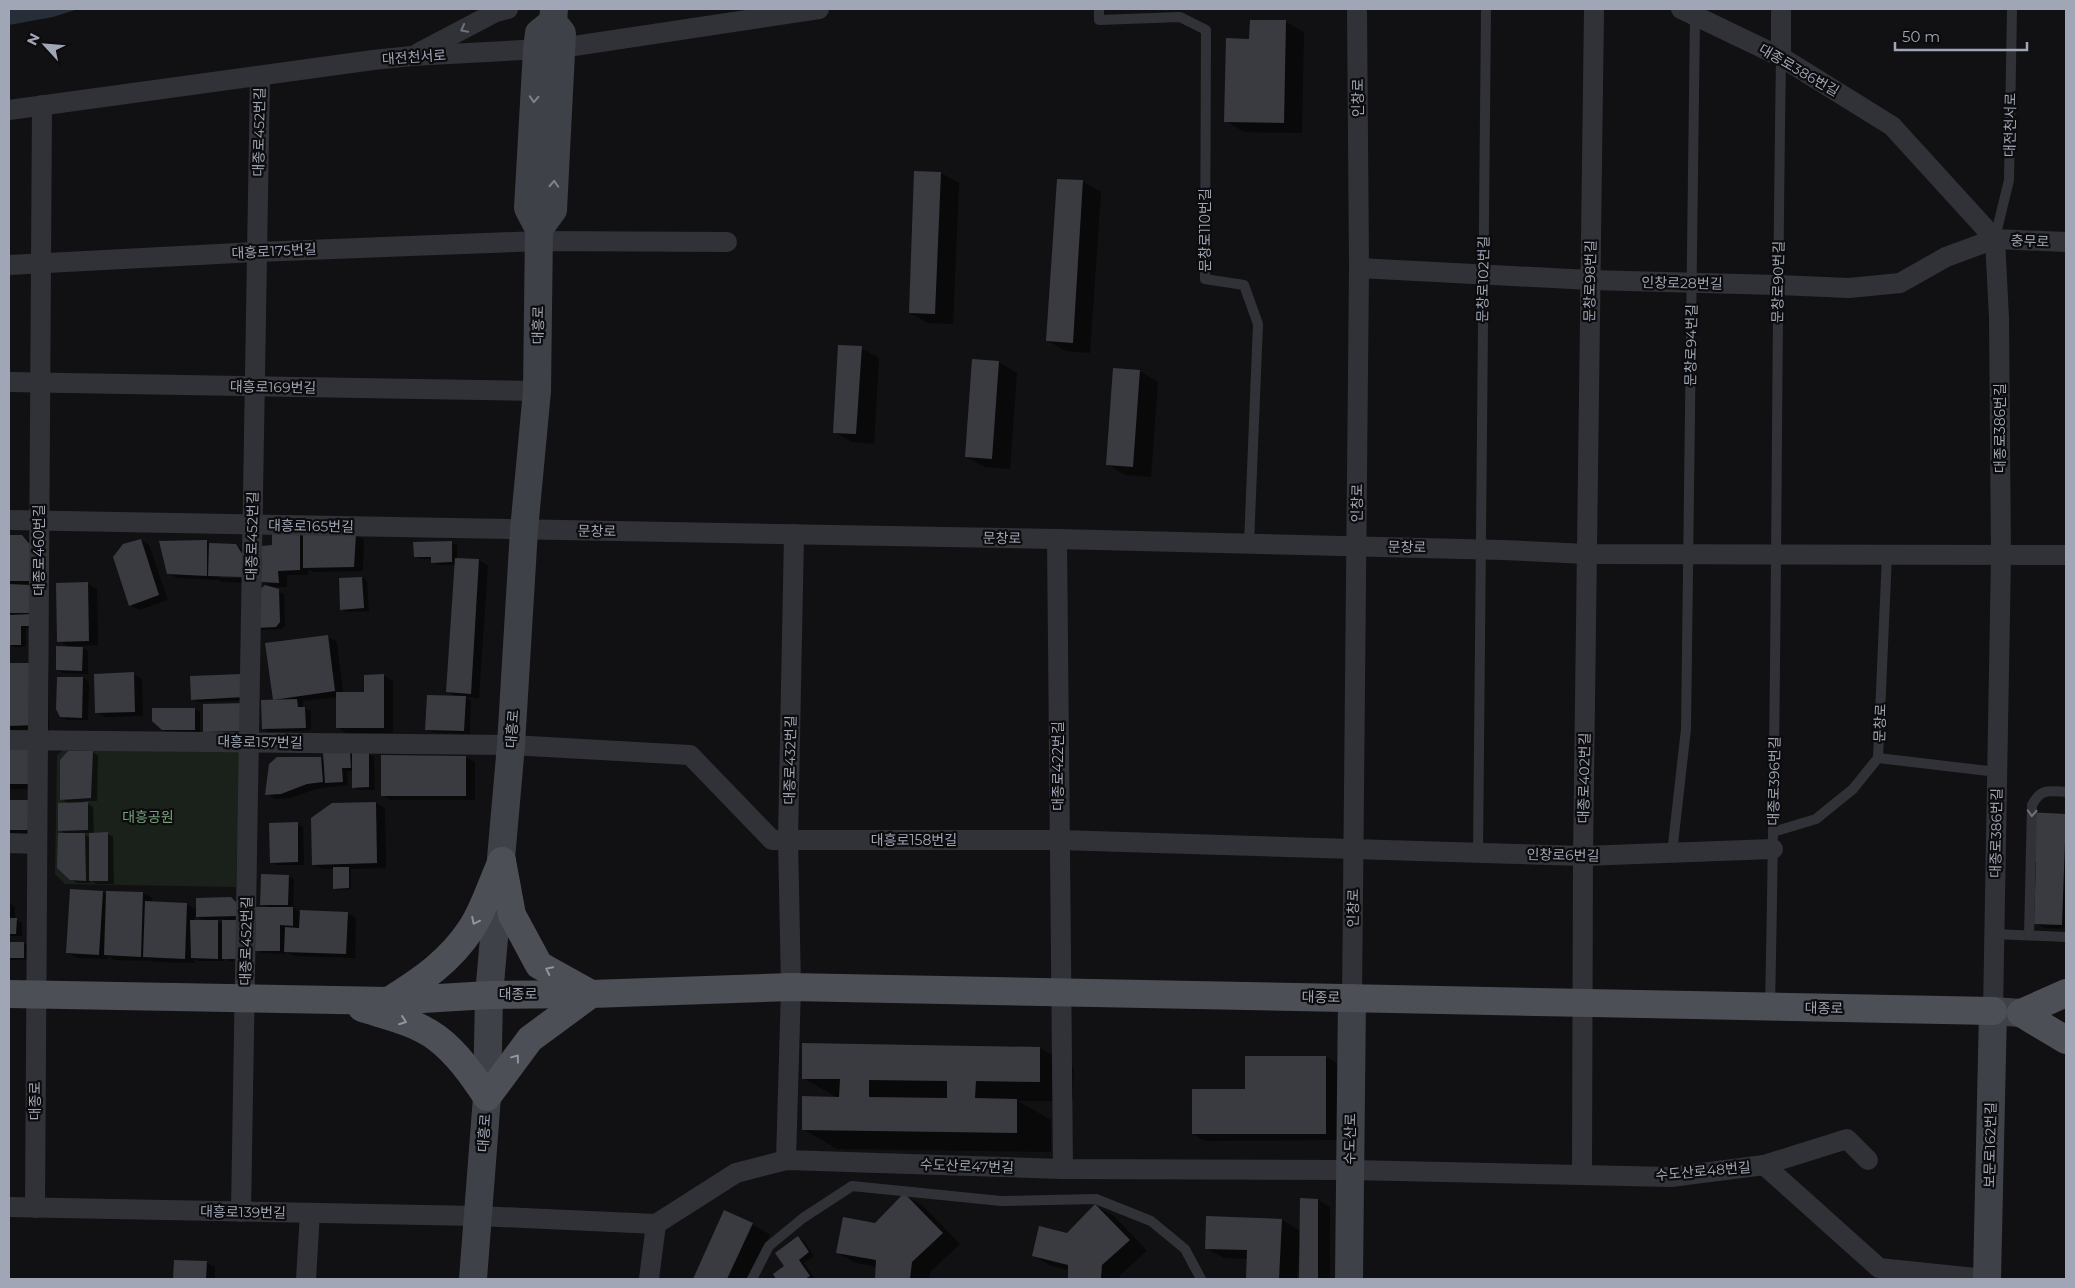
<svg xmlns="http://www.w3.org/2000/svg" width="2075" height="1288" font-family="Montserrat,'Noto Sans KR',sans-serif">
<rect width="100%" height="100%" fill="#111113"/>
<polygon fill="#19211a" points="66,747 240,751 236,887 65,884 55,874 57,756"/>
<polygon fill="#262f37" points="9,9 78,9 53,17 9,25"/>
<g fill="#0007" fill-rule="evenodd">
<polygon points="1286,22 1304,32 1302,133 1244,132 1226,121 1250,40"/>
<polygon points="941,173 959,183 953,324 928,323 910,313"/>
<polygon points="1083,182 1101,192 1090,353 1066,351 1048,341"/>
<polygon points="861,348 879,358 874,444 852,442 834,432"/>
<polygon points="999,362 1017,373 1010,469 985,467 966,457"/>
<polygon points="1140,371 1158,382 1151,477 1125,475 1107,464"/>
<polygon points="299,534 304,537 356,535 364,540 363,571 314,572 308,569 308,575 287,575 287,587 270,587 284,594 285,626 282,629 262,630 256,627 257,594 267,584 262,582 273,547"/>
<polygon points="9,536 22,536 31,541 37,628 26,628 26,647 14,647 9,644"/>
<polygon points="140,540 149,545 168,600 139,610 130,605"/>
<path d="M 207,542 L 212,545 L 235,545 L 248,552 L 254,583 L 222,582 L 216,579 L 216,580 L 177,578 L 168,573 ZM 220,575 L 249,575 L 248,578 L 220,578 Z"/>
<polygon points="452,543 457,546 457,559 479,560 488,566 479,698 465,697 471,701 470,734 432,732 426,729 457,697 448,691 456,565 438,565 432,562 432,559 420,559 415,556"/>
<polygon points="362,578 367,581 369,611 347,612 341,609"/>
<polygon points="88,584 97,589 98,645 79,646 88,651 88,674 63,673 57,670 70,648 59,641"/>
<polygon points="328,637 337,642 343,693 365,693 384,676 393,681 393,733 346,733 338,727 337,697 303,701 303,708 311,711 311,730 269,732 263,728 277,701 274,699"/>
<polygon points="9,664 37,664 49,671 49,732 9,732"/>
<polygon points="133,674 142,679 143,716 105,717 97,712"/>
<polygon points="191,677 249,700 198,702 192,699"/>
<polygon points="83,678 89,682 88,720 67,720 61,716"/>
<polygon points="204,705 252,734 210,735 204,731"/>
<polygon points="194,709 200,712 200,732 168,733 162,729"/>
<polygon points="9,746 43,789 9,789"/>
<path d="M 93,752 L 98,756 L 97,801 L 83,801 L 93,807 L 94,834 L 108,834 L 113,837 L 114,884 L 96,884 L 91,881 L 91,883 L 77,883 L 71,879 L 67,835 L 60,830 L 70,804 L 61,799 ZM 82,833 L 90,833 L 90,838 Z"/>
<polygon points="350,752 369,754 374,757 375,790 359,790 354,787 354,771 347,771 348,785 316,789 290,798 276,799 267,794 320,758 325,761"/>
<polygon points="466,757 475,762 475,800 391,800 382,795"/>
<polygon points="9,801 34,801 37,834 9,834"/>
<polygon points="376,803 385,808 386,868 351,869 351,889 337,890 335,888 334,869 322,869 313,864"/>
<polygon points="2065,815 2066,929 2044,928 2036,923 2038,866 2028,861"/>
<polygon points="298,824 303,827 304,865 277,865 271,862"/>
<polygon points="288,876 294,879 293,908 301,913 347,913 356,918 355,958 294,956 285,951 285,954 262,953 257,950 269,908 262,904"/>
<path d="M 103,892 L 107,895 L 108,892 L 143,893 L 152,898 L 152,903 L 186,904 L 197,910 L 230,898 L 236,902 L 244,919 L 234,919 L 243,925 L 243,961 L 229,961 L 224,958 L 224,961 L 198,961 L 194,959 L 194,963 L 154,962 L 150,959 L 150,961 L 114,960 L 108,956 L 108,959 L 77,958 L 68,953 ZM 195,915 L 201,919 L 206,921 L 195,921 ZM 223,919 L 223,924 L 215,920 Z"/>
<polygon points="9,903 15,907 15,919 22,923 22,936 9,936"/>
<polygon points="9,943 24,943 30,946 29,960 9,960"/>
<polygon points="1040,1048 1074,1068 1073,1101 1018,1101 1051,1120 1051,1152 837,1149 803,1129 838,1098 803,1078"/>
<polygon points="1326,1057 1338,1064 1338,1140 1205,1141 1193,1134"/>
<polygon points="904,1195 922,1205 960,1244 930,1272 929,1279 876,1279 877,1267 856,1263 838,1253 875,1224"/>
<polygon points="1318,1200 1330,1207 1330,1279 1301,1279 1301,1255 1299,1255 1297,1279 1247,1279 1248,1259 1224,1258 1206,1248 1282,1220 1301,1231"/>
<polygon points="1096,1206 1114,1216 1147,1251 1120,1275 1119,1279 1069,1279 1069,1270 1051,1266 1033,1255 1067,1234"/>
<polygon points="752,1224 770,1235 749,1279 695,1279 695,1277"/>
<polygon points="798,1237 804,1241 814,1256 804,1263 815,1279 778,1279 775,1275 786,1266"/>
<polygon points="175,1261 206,1262 215,1267 215,1279 174,1279"/>
</g>
<g fill="#3a3b41" fill-rule="evenodd">
<polygon points="1250,20 1286,20 1284,123 1224,122 1226,38 1249,39"/>
<polygon points="914,171 941,172 935,314 909,313"/>
<polygon points="1057,179 1083,180 1073,343 1046,341"/>
<polygon points="838,345 862,346 856,434 833,433"/>
<polygon points="972,359 999,361 992,459 965,457"/>
<polygon points="1113,368 1140,370 1133,467 1106,465"/>
<polygon points="300,533 300,570 278,571 279,583 261,582 262,546 272,545 272,534"/>
<polygon points="303,534 356,534 354,567 303,568"/>
<polygon points="9,535 22,535 33,548 30,581 9,581"/>
<polygon points="141,539 159,595 129,606 113,557 123,544"/>
<polygon points="207,540 207,576 167,574 159,541"/>
<polygon points="452,541 452,562 431,563 431,557 414,557 413,542"/>
<polygon points="209,543 236,544 243,555 242,577 208,576"/>
<polygon points="455,558 479,559 471,694 446,692"/>
<polygon points="362,577 364,608 340,610 339,578"/>
<polygon points="88,582 89,641 57,642 56,583"/>
<polygon points="9,584 31,585 31,613 9,613"/>
<polygon points="265,585 279,589 280,622 276,627 255,628 256,593"/>
<polygon points="31,614 31,626 21,626 21,645 9,645 9,615"/>
<polygon points="328,635 335,691 273,700 265,643"/>
<polygon points="56,646 83,647 82,671 56,670"/>
<polygon points="9,663 37,663 37,725 9,726"/>
<polygon points="134,672 135,712 95,713 94,674"/>
<polygon points="243,674 244,697 191,700 190,676"/>
<polygon points="384,674 384,728 336,728 336,692 364,692 364,675"/>
<polygon points="57,677 83,677 82,718 60,717 56,709"/>
<polygon points="427,695 466,696 464,731 425,730"/>
<polygon points="297,699 298,707 305,707 306,728 262,729 261,700"/>
<polygon points="246,703 246,731 203,732 203,704"/>
<polygon points="152,708 195,708 195,730 162,730 152,721"/>
<polygon points="22,744 34,755 34,784 9,784 9,745"/>
<polygon points="350,750 351,768 342,768 343,782 325,783 323,752"/>
<polygon points="68,751 93,751 91,798 60,800 60,760"/>
<polygon points="352,753 369,753 369,787 352,788"/>
<polygon points="381,755 466,756 466,796 381,796"/>
<polygon points="277,757 321,757 323,782 307,784 281,794 265,795 269,764"/>
<polygon points="9,800 35,800 35,822 27,830 9,830"/>
<polygon points="88,802 88,830 58,831 58,803"/>
<polygon points="376,802 377,863 312,865 311,818 332,803"/>
<polygon points="2028,812 2066,814 2062,925 2034,924 2036,862 2027,861"/>
<polygon points="298,822 298,862 270,863 269,823"/>
<polygon points="108,832 108,881 89,881 89,833"/>
<polygon points="58,833 85,833 86,881 70,880 57,868"/>
<polygon points="333,867 349,867 349,888 333,889"/>
<polygon points="261,874 289,875 288,905 260,905"/>
<polygon points="70,889 103,891 99,955 66,953"/>
<polygon points="106,891 143,892 141,957 104,955"/>
<polygon points="231,897 238,904 239,916 196,917 196,898"/>
<polygon points="145,901 187,903 185,959 143,957"/>
<polygon points="256,907 293,907 293,926 280,925 280,951 255,951"/>
<polygon points="300,910 348,912 346,954 284,952 285,927 299,928"/>
<polygon points="9,918 17,918 16,934 9,934"/>
<polygon points="190,920 218,920 218,959 191,958"/>
<rect x="222" y="920" width="16" height="39"/>
<rect x="9" y="942" width="15" height="16"/>
<path d="M 802,1043 L 1040,1047 L 1040,1082 L 976,1081 L 975,1098 L 1017,1099 L 1017,1133 L 802,1130 L 802,1096 L 839,1097 L 840,1079 L 802,1079 ZM 869,1080 L 947,1081 L 947,1098 L 869,1097 Z"/>
<polygon points="1245,1056 1326,1056 1326,1134 1192,1134 1192,1089 1245,1089"/>
<polygon points="904,1193 943,1233 912,1262 910,1279 875,1279 876,1260 836,1253 843,1217 875,1223"/>
<polygon points="1300,1198 1318,1199 1318,1279 1299,1279"/>
<polygon points="1095,1204 1130,1240 1102,1265 1101,1279 1068,1279 1068,1265 1032,1256 1039,1226 1067,1233"/>
<polygon points="724,1210 753,1223 727,1279 693,1279"/>
<polygon points="1206,1216 1282,1219 1279,1279 1246,1279 1247,1250 1205,1249"/>
<polygon points="798,1236 809,1252 799,1260 810,1276 805,1279 776,1279 773,1274 784,1266 775,1253"/>
<polygon points="174,1260 207,1261 206,1279 173,1279"/>
</g>
<g fill="none" stroke-linecap="round" stroke-linejoin="round">
<g stroke="#313238" stroke-width="10">
<polyline points="1099,9 1099,20 1180,17 1206,30 1205,279 1244,285 1258,324 1249,544"/>
<polyline points="1995,238 2009,180 2012,9"/>
<polyline points="1878,758 1997,772"/>
<polyline points="1773,832 1816,819 1853,789 1878,758 1887,555"/>
<polyline points="1478,853 1486,9"/>
<polyline points="1672,853 1686,729 1695,15"/>
<polyline points="1994,934 2066,937"/>
<path d="M 2029,935 L 2032,805 C 2041,788 2049,791 2066,792"/>
<path d="M 1770,1006 C 1777,689 1776,373 1781,57"/>
<polyline points="752,1279 769,1246 803,1218 852,1186 1001,1201 1096,1199 1151,1221 1185,1249 1201,1279"/>
</g>
<g stroke="#313238" stroke-width="20">
<polyline points="1681,9 1781,57 1892,126 1995,239 1999,318 2001,556 1993,1011"/>
<polyline points="1781,9 1781,57"/>
<polyline points="418,53 496,12 508,9"/>
<polyline points="9,110 373,60 412,56 561,48 819,9"/>
<polyline points="9,265 257,252 539,241 727,242"/>
<polyline points="1359,268 1590,280 1777,285 1849,288 1900,283 1946,257 1995,239 2066,242"/>
<polyline points="9,382 537,391"/>
<polyline points="9,520 1057,539 1503,550 1587,554 2066,555"/>
<polyline points="1057,539 1063,1169"/>
<polyline points="9,740 511,745 690,755 772,840 1059,840 1583,856 1773,849"/>
<polyline points="9,843 37,844"/>
<polyline points="1352,998 1359,268 1357,9"/>
<polyline points="786,1160 791,987 788,840 794,534"/>
<polyline points="1764,1165 1879,1268 1985,1279"/>
<polyline points="1582,1173 1583,856 1594,9"/>
<polyline points="9,1207 478,1216 656,1224"/>
<polyline points="35,1208 42,105"/>
<polyline points="241,1212 260,76"/>
<polyline points="306,1279 310,1213"/>
<polyline points="649,1279 656,1224 736,1173 786,1160 1063,1169 1350,1170 1671,1177 1764,1165 1847,1139 1868,1160"/>
</g>
<g stroke="#3f4148" stroke-width="28">
<polyline points="539,229 553,210 562,33 553,22 554,9"/>
<polyline points="473,1279 487,1097 489,995 511,745 524,530 537,391 539,229 528,208 537,50 539,33 553,22"/>
<polyline points="1349,1279 1352,998"/>
<polyline points="1987,1279 1993,1011 2021,1013"/>
</g>
<g stroke="#4d4f57" stroke-width="28">
<polyline points="502,861 512,915 539,965 591,994"/>
<polyline points="9,994 389,1001 489,995 591,994 791,987 1993,1011"/>
<path d="M 390,1000 C 422,980 450,961 471,929 C 484,910 492,882 502,861"/>
<path d="M 362,1008 C 387,1016 416,1022 437,1038 C 457,1053 473,1076 487,1097 L 530,1039 L 591,994"/>
<polyline points="2021,1013 2066,1040"/>
<polyline points="2021,1013 2066,993"/>
</g>
</g>
<defs><path id="oneway-chevron" d="M-2-3.5L2.5 0L-2 3.5" fill="none" stroke-width="1.6" stroke-linecap="round" stroke-linejoin="round" transform="scale(1.25)"/></defs>
<g stroke="#6e727d">
<use href="#oneway-chevron" transform="translate(464 29) rotate(152)"/>
<use href="#oneway-chevron" transform="translate(2032 813) rotate(93)"/>
</g>
<g stroke="#7e838f">
<use href="#oneway-chevron" transform="translate(534 99) rotate(93)"/>
<use href="#oneway-chevron" transform="translate(554 184) rotate(-87)"/>
</g>
<g stroke="#8f95a2">
<use href="#oneway-chevron" transform="translate(475 921) rotate(116)"/>
<use href="#oneway-chevron" transform="translate(549 970) rotate(-154)"/>
<use href="#oneway-chevron" transform="translate(403 1021) rotate(20)"/>
<use href="#oneway-chevron" transform="translate(516 1058) rotate(-53)"/>
</g>
<g text-anchor="middle" dominant-baseline="central" stroke-width="4.5" stroke-linejoin="round" paint-order="stroke">
<g font-size="14" fill="#a0a6b5" stroke="#0c0c0e">
<text transform="translate(414 57) rotate(-4)">대전천서로</text>
<text transform="translate(1799 70) rotate(30)">대종로386번길</text>
<text transform="translate(1358 98) rotate(-90)">인창로</text>
<text transform="translate(2010 125) rotate(-89)">대전천서로</text>
<text transform="translate(259 132) rotate(-89)">대종로452번길</text>
<text transform="translate(1205 230) rotate(-90)">문창로110번길</text>
<text transform="translate(2030 241) rotate(2)">충무로</text>
<text transform="translate(274 251) rotate(-3)">대흥로175번길</text>
<text transform="translate(1483 279) rotate(-89)">문창로102번길</text>
<text transform="translate(1590 281) rotate(-89)">문창로98번길</text>
<text transform="translate(1778 282) rotate(-89)">문창로90번길</text>
<text transform="translate(1682 283) rotate(1)">인창로28번길</text>
<text transform="translate(538 325) rotate(-89)">대흥로</text>
<text transform="translate(1691 345) rotate(-89)">문창로94번길</text>
<text transform="translate(273 387) rotate(1)">대흥로169번길</text>
<text transform="translate(2000 428) rotate(-90)">대종로386번길</text>
<text transform="translate(1357 503) rotate(-89)">인창로</text>
<text transform="translate(311 526) rotate(1)">대흥로165번길</text>
<text transform="translate(597 531) rotate(1)">문창로</text>
<text transform="translate(252 536) rotate(-89)">대종로452번길</text>
<text transform="translate(1002 538) rotate(1)">문창로</text>
<text transform="translate(1407 547) rotate(1)">문창로</text>
<text transform="translate(39 550) rotate(-90)">대종로460번길</text>
<text transform="translate(1880 723) rotate(-88)">문창로</text>
<text transform="translate(512 729) rotate(-86)">대흥로</text>
<text transform="translate(260 742) rotate(1)">대흥로157번길</text>
<text transform="translate(790 760) rotate(-89)">대종로432번길</text>
<text transform="translate(1058 766) rotate(-90)">대종로422번길</text>
<text transform="translate(1584 778) rotate(-89)">대종로402번길</text>
<text transform="translate(1774 781) rotate(-89)">대종로396번길</text>
<text transform="translate(1996 833) rotate(-89)">대종로386번길</text>
<text x="914" y="840">대흥로158번길</text>
<text transform="translate(1563 855) rotate(1)">인창로6번길</text>
<text transform="translate(1353 908) rotate(-89)">인창로</text>
<text transform="translate(246 941) rotate(-89)">대종로452번길</text>
<text x="518" y="994">대종로</text>
<text transform="translate(1321 997) rotate(1)">대종로</text>
<text transform="translate(1824 1008) rotate(1)">대종로</text>
<text transform="translate(35 1101) rotate(-90)">대종로</text>
<text transform="translate(484 1133) rotate(-86)">대흥로</text>
<text transform="translate(1350 1139) rotate(-89)">수도산로</text>
<text transform="translate(1990 1145) rotate(-89)">보문로162번길</text>
<text transform="translate(967 1166) rotate(2)">수도산로47번길</text>
<text transform="translate(1703 1171) rotate(-5)">수도산로48번길</text>
<text transform="translate(243 1212) rotate(1)">대흥로139번길</text>
</g>
<g font-size="14" fill="#75a279" stroke="#0c0c0e">
<text x="148" y="817">대흥공원</text>
</g>
</g>
<rect width="2075" height="1288" fill="none" stroke="#a0a6b5" stroke-width="20"/>
<g transform="translate(45 45) rotate(296)" stroke="#0c0c0e" stroke-width="4" paint-order="stroke">
<path d="M0-4L9 19L0 12L-9 19Z" fill="#a0a6b5"/>
<text y="-8" font-size="14" font-weight="bold" text-anchor="middle" fill="#a0a6b5">N</text>
</g>
<path d="M1895 42v8h132v-8" fill="none" stroke="#a0a6b5" stroke-width="2.5"/>
<text x="1902" y="42" font-size="15" fill="#a0a6b5" stroke="#0c0c0e" stroke-width="4" paint-order="stroke">50 m</text>
</svg>
